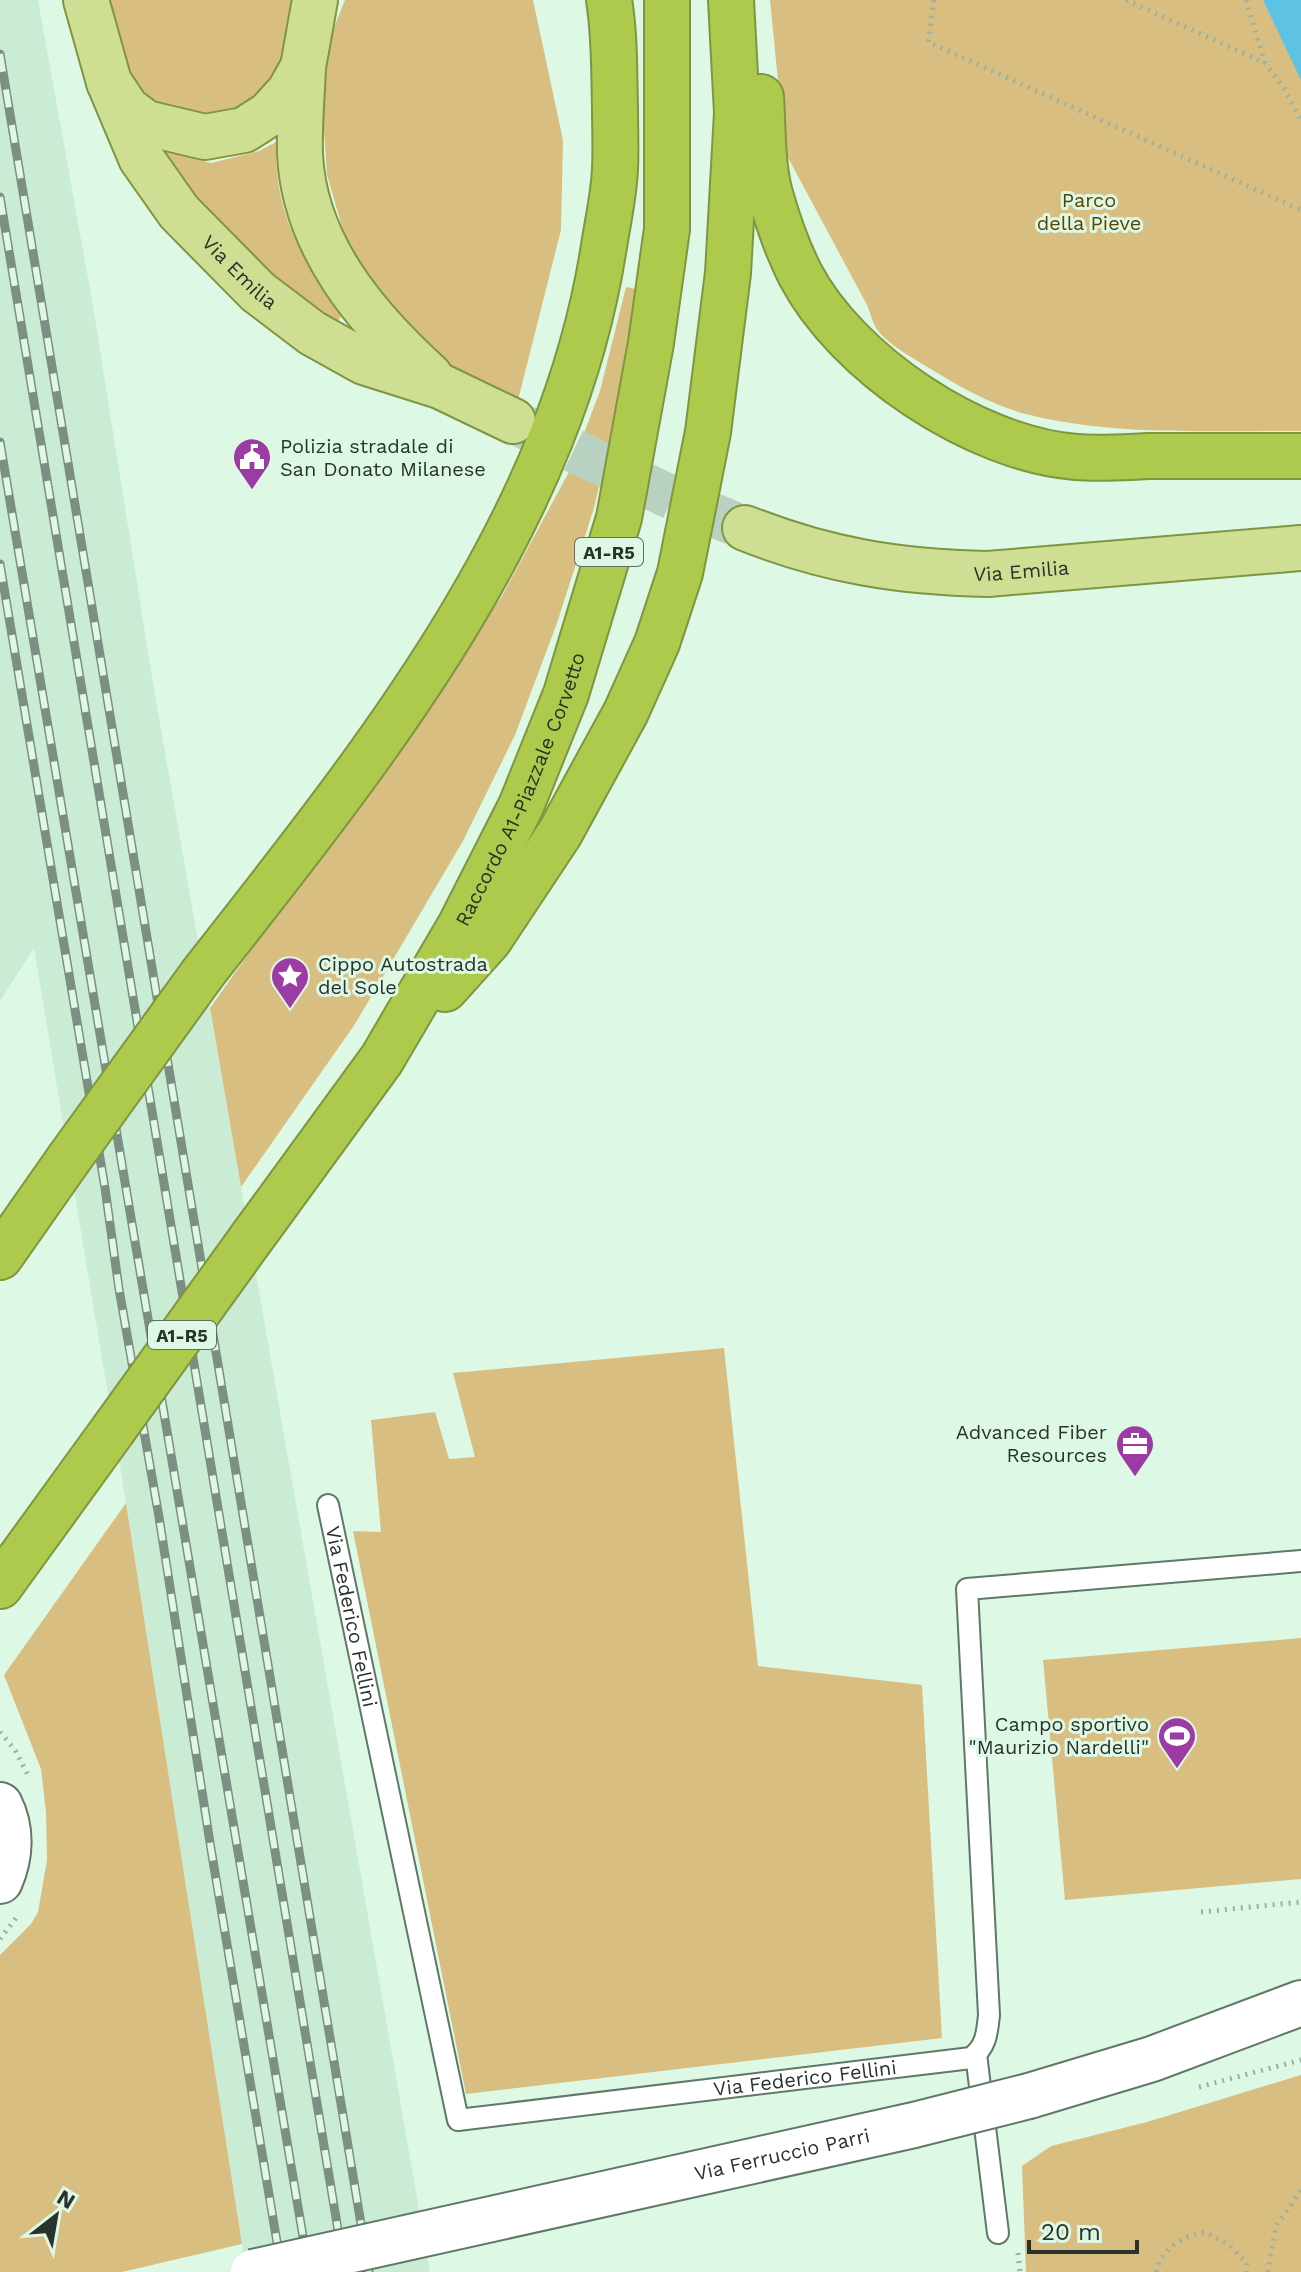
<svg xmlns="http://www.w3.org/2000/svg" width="1301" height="2272" font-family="'Work Sans',sans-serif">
<rect width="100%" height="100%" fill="#ddf9e5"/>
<polygon fill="#caecd5" points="0,0 38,0 92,300 153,683 430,2272 243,2272 242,2244 126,1503 34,948 0,1001"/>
<g fill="#d9be82">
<path d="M 102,0 L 300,0 L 296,27 L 270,91 L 220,120 C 201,116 177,114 160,105 C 121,87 115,37 102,0 Z"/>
<polygon points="345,0 533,0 563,140 561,230 516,408 443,366 382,301 345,237 327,175 323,115 326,47"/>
<path d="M 770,0 L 1301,0 L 1301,431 C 1210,430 1111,437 1022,413 C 991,404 962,388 934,371 C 918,361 886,344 876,328 C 872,321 870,312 867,305 L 785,152 Z"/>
<path d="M 276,142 C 275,176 281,209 296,240 C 310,266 331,287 341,316 L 336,325 L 240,255 L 170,169 L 164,150 L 211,163 L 259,151 Z"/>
<polygon points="626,287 636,289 619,399 594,508 557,623 515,735 463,841 355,1024 241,1187 210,1008 502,596 570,470 600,391"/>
<polygon points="724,1348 758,1666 922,1685 942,2038 466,2094 353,1531 381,1532 371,1420 435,1412 449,1459 475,1457 453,1373"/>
<polygon points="126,1503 242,2244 122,2272 0,2272 0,1955 31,1924 38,1912 47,1860 46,1812 41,1769 4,1675"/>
<polygon points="1301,1638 1301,1879 1065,1900 1043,1660"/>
<polygon points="1301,2075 1301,2272 1026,2272 1022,2166 1051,2146 1147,2122"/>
</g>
<polygon fill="#5ec2e4" points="1263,0 1301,0 1301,80"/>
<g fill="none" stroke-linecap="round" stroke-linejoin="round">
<polyline stroke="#b9d1c0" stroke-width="44" stroke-dasharray="44 22" stroke-linecap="butt" points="514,422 681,502 745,528"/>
<g stroke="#607867" stroke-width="24">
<g id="service">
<path id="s1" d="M 328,1505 L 458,2120 L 971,2058 C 986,2047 987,2034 989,2015 L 967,1589 L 1301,1561"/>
<polyline points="976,2054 998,2233"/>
</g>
</g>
<g stroke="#607867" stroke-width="48">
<g id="tertiary">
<path d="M 0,1805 C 12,1829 11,1856 0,1881"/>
<polyline points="1029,2096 1152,2059 1301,2003"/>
</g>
</g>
<g stroke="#7e9541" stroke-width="48">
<g id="primary">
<polyline points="86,0 109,82 127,109 146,123 205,137 244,130 269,114 289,92 303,67 315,0"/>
<path d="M 303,67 C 302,96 299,125 300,154 C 304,245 366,318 430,376"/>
<path id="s2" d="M 109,82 L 141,158 L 179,212 L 258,292 L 312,333 L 364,362 L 440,386 L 513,421"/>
<path id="s3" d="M 745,528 C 828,561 899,572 988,574 L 1301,548"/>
</g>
</g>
<g stroke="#7e9541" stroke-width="48">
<g id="motorway">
<path d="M 761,97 C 763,127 762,166 770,194 C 777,219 789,252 800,274 C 847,364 975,449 1076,457 C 1100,459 1125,457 1149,456 C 1199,456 1250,456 1301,456"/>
<path d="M 203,973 C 373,756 561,526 604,246 C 608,221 614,194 615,169 C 616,149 615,128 615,108 C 614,72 615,36 609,0"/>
<polyline points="445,989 489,940 560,833 626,712 657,643 680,573 708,432 728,273 737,113 731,0"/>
<path id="s4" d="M 250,1240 L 382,1059 L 461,924 L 521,806 L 566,694 L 619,518 L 651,343 L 667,229 L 667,0"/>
<polyline points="0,1257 68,1160"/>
<polyline points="0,1586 113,1430"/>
</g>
</g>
<g stroke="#9bb1a1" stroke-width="5" stroke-dasharray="2 6" stroke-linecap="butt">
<polyline points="934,0 928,42 1301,210"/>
<polyline points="1126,0 1265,63 1284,88 1301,121"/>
<polyline points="1246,0 1265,63"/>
<polyline points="0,1732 15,1750 28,1775"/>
<polyline points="1201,1912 1301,1902"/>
<polyline points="0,1939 16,1918"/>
<polyline points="1199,2087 1301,2060"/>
<polyline points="1018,2253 1020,2272"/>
<path d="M 1156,2272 C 1163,2247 1181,2237 1205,2232 L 1229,2245 L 1247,2263 L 1246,2272"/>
<polyline points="1268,2272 1276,2226 1301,2190"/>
</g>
<use href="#service" stroke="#fff" stroke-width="20"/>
<use href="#tertiary" stroke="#fff" stroke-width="44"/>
<use href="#primary" stroke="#cedf94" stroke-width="44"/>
<use href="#motorway" stroke="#adca4d" stroke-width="44"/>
<g stroke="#7c8f82" stroke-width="9">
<g id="rail">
<polyline points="0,54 369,2272"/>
<polyline points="0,197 345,2272"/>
<polyline points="0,442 309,2272"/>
<polyline points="0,564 105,1188 119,1289 159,1517 211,1849 282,2272"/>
</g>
</g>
<use href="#rail" stroke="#ddf9e5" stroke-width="6" stroke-dasharray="18" stroke-linecap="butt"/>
<g stroke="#607867" stroke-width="48" stroke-linecap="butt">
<g id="tertiary-bridge">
<path id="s5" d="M 253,2272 L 914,2125 L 1029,2096"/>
</g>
</g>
<g stroke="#7e9541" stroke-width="48" stroke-linecap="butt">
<g id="motorway-bridge">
<polyline points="68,1160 203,973"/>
<polyline points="113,1430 250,1240"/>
</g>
</g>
<use href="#tertiary-bridge" stroke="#fff" stroke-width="44"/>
<use href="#motorway-bridge" stroke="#adca4d" stroke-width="44"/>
</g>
<defs>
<g id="civic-pin" transform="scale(2)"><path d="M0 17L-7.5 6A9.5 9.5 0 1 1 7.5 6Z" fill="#9b3ba3" stroke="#ddf9e5"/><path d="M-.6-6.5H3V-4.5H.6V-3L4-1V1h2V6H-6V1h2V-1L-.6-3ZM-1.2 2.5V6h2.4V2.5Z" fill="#fff"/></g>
<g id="sight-pin" transform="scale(2)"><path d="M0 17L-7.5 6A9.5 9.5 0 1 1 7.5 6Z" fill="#9b3ba3" stroke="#ddf9e5"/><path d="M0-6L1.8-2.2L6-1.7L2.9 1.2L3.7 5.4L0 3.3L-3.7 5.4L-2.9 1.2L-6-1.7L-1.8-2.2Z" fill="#fff"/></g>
<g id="office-pin" transform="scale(2)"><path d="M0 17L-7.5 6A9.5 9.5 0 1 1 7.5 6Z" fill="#9b3ba3" stroke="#ddf9e5"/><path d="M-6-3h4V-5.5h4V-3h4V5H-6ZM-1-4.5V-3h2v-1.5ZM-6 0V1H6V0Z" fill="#fff"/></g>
<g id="stadium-pin" transform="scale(2)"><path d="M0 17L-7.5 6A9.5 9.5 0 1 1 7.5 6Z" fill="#9b3ba3" stroke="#ddf9e5"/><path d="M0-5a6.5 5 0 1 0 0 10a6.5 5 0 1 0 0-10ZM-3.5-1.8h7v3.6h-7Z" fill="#fff"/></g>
</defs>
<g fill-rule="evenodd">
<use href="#civic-pin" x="252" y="457"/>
<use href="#sight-pin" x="290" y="976"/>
<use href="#office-pin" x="1135" y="1444"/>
<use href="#stadium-pin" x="1177" y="1736"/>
</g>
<g text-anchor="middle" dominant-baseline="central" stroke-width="6" stroke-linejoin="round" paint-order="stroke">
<g fill="#ddf9e5" stroke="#5e6e64" stroke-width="2">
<rect x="575" y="538" width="68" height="28" rx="6"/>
<rect x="148" y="1321" width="68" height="28" rx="6"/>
</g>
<g font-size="18" font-weight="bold" fill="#28332c">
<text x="609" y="552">A1-R5</text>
<text x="182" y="1335">A1-R5</text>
</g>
<g font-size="20" fill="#5a4402" stroke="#ddf9e5">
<text x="1089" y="200">Parco<tspan x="1089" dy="23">della Pieve</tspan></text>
</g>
<g font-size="20" fill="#28332c" stroke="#ddf9e5">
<text stroke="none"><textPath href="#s2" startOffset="234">Via Emilia</textPath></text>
<text stroke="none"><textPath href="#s3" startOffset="282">Via Emilia</textPath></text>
<text stroke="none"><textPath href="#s4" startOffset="528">Raccordo A1-Piazzale Corvetto</textPath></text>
<text stroke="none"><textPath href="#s1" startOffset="114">Via Federico Fellini</textPath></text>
<text stroke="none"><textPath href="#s1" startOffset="978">Via Federico Fellini</textPath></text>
<text stroke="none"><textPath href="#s5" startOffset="542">Via Ferruccio Parri</textPath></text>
</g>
<g font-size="20" fill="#28332c" stroke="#ddf9e5" text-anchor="start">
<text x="280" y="446">Polizia stradale di<tspan x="280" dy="23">San Donato Milanese</tspan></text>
<text x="318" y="964">Cippo Autostrada<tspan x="318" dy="23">del Sole</tspan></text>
<text x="1107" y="1432" text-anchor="end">Advanced Fiber<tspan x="1107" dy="23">Resources</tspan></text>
<text x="1149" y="1724" text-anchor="end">Campo sportivo<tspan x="1149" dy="23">"Maurizio Nardelli"</tspan></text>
</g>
</g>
<g transform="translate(56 2216) rotate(31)" stroke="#ddf9e5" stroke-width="6" paint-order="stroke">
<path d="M0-6L14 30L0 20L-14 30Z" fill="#28332c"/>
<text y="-12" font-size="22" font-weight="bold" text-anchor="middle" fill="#28332c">N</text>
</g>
<path d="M1029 2240v12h108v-12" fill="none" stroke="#28332c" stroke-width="4"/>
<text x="1041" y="2240" font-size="24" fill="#28332c" stroke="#ddf9e5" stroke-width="6" paint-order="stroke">20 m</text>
</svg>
